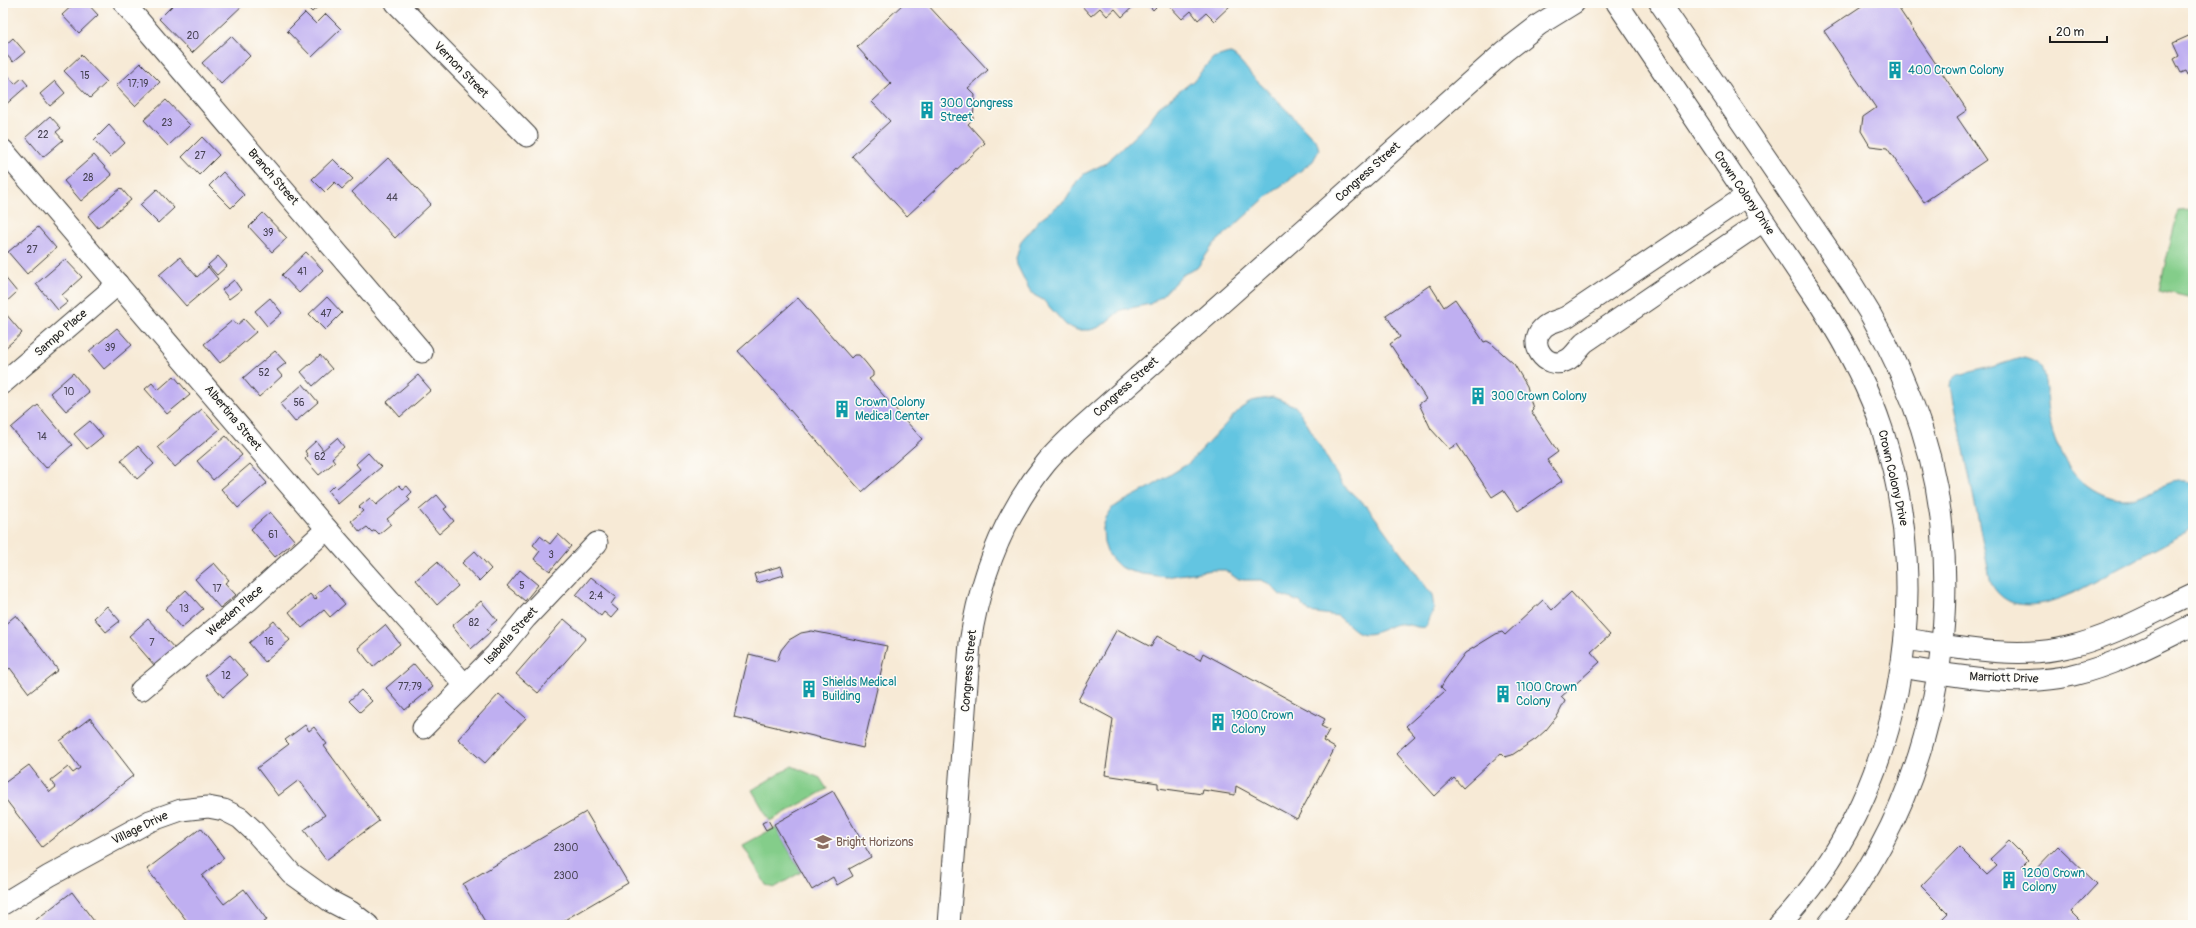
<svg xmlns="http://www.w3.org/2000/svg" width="2196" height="928" font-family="Pangolin,sans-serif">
<rect width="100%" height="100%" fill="#fdfcf7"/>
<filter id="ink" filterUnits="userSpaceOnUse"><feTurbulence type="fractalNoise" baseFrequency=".025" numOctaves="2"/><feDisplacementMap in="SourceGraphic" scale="8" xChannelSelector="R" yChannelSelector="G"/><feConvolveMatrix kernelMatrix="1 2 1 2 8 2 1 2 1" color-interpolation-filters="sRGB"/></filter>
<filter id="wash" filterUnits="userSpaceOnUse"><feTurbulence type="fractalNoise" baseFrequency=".012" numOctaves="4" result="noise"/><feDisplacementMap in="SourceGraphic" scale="16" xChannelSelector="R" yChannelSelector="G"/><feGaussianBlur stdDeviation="0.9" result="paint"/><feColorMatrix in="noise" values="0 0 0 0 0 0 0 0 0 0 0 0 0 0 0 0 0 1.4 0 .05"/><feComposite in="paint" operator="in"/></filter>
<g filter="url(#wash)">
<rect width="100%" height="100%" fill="#f7ead6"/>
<g fill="#84cd8a" stroke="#507453">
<polygon points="2193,210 2193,295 2192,298 2159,290 2178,211"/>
<polygon points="792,766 820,778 827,789 770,821 752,790"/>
<polygon points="776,827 801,872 774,888 766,885 743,845"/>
</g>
<g fill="#63c5e1" stroke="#40707e">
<path d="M 1229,53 C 1241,58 1246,70 1255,79 C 1276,99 1297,120 1317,142 L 1319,150 L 1313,161 L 1263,200 L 1214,244 L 1197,268 L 1182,275 L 1161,297 L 1150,304 L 1121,310 L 1100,327 L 1090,330 L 1077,330 L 1066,325 L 1043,300 L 1034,295 L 1029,289 L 1017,265 L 1016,259 L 1021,241 L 1040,219 L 1066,200 L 1077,181 L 1084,174 L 1104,164 L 1119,151 L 1146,125 L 1159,107 L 1193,81 L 1213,58 Z"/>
<path d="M 2024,357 C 2031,359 2038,361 2041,368 C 2046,378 2046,393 2047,404 C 2050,434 2063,468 2088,486 C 2140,522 2157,470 2193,483 L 2193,527 L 2187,532 L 2073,593 C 2045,605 2008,616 1991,583 L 1951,386 L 1952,380 L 1958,375 L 1992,367 Z"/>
<path d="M 1273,397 L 1295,406 L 1302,415 L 1342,484 L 1369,509 L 1432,595 L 1434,608 L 1426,627 C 1418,629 1410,624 1402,624 C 1395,623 1390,627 1384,629 C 1358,640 1356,631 1338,616 L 1309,612 L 1300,602 L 1280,595 L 1270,584 L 1261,580 L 1243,580 L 1236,578 L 1225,570 L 1212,570 L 1166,577 L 1142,574 L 1130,571 L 1120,567 L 1114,561 L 1107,552 L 1104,543 L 1103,528 L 1106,518 L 1113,507 L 1149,488 L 1189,463 L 1240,409 L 1252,401 Z"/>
</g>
<g id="blocks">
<g fill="#bfaff1">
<polygon points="75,3 87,3 98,15 79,33 62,15"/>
<polygon points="175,3 245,3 192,53 159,19"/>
<polygon points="303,3 322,3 312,12"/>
<polygon points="904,3 926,3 988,70 968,88 975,95 973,119 968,124 985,143 907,216 852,156 890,121 872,102 891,84 857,47"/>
<polygon points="1079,3 1137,3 1122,17 1115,9 1107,16 1100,8 1091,16"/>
<polygon points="1147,3 1160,3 1153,10"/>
<polygon points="1167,3 1233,3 1214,21 1206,13 1198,20 1191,11 1182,19"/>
<polygon points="1866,3 1895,3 1967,110 1957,117 1986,160 1924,202 1887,148 1870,146 1861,131 1863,117 1876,108 1824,31"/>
<polygon points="305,13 316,24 326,14 341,29 312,57 287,31"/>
<polygon points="2193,34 2193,85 2186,71 2181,73 2174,59 2179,56 2173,43"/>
<polygon points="231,36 250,56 221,84 202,63"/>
<polygon points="13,38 25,52 13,62 3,51 3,47"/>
<polygon points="81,55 107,82 90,98 64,71"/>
<polygon points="141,63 160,82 135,106 116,86"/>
<polygon points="6,73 15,84 22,78 28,85 3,107 3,75"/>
<polygon points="55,81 65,93 50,106 40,94"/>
<polygon points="166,100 190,125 168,146 144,120"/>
<polygon points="50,116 61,128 56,132 63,140 43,157 26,137"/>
<polygon points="109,125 125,143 110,157 94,140"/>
<polygon points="202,137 219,155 199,175 182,157"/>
<polygon points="94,155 112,175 81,201 64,181"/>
<polygon points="388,158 431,204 395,238 352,192"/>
<polygon points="333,159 353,179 342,189 335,182 325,192 312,179"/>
<polygon points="223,172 244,195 231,208 209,186"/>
<polygon points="3,185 8,191 3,196"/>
<polygon points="121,188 131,200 98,228 88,216"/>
<polygon points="157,189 174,208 158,223 140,205"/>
<polygon points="263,213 287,238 272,252 249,227"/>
<polygon points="38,227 56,248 27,274 8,252"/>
<polygon points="306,252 323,270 299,293 282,275"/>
<polygon points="218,256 227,266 217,275 208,265"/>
<polygon points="180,257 197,277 208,267 218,279 186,306 159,275"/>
<polygon points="65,259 82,277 62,295 68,302 58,310 36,284"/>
<polygon points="3,275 17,292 3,305"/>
<polygon points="234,280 241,290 229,299 222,290"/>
<polygon points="1430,285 1444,307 1455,299 1484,342 1487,341 1492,344 1514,364 1527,386 1533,409 1531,411 1558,452 1547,460 1562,481 1518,511 1503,490 1492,497 1457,444 1449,449 1431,429 1419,404 1426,399 1390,344 1400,337 1386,315"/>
<polygon points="327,297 342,313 325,330 309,314"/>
<polygon points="270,298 282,313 267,326 255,311"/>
<polygon points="798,298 851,358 854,355 859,355 866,363 873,372 873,376 869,379 922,439 862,492 738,351"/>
<polygon points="5,313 22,333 3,350 3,315"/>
<polygon points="244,319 256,332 220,363 204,344 233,320 237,325"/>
<polygon points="117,328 132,345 104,369 89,351"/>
<polygon points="275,351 286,363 277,370 282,376 259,397 243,378"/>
<polygon points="320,355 332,369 313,386 301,372"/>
<polygon points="73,373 89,392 66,411 50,393"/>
<polygon points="418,375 431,390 400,417 387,402"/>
<polygon points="174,376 190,395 167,414 145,389 152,383 158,390"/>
<polygon points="303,384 318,402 295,422 280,404"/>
<polygon points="38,405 72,445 46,468 11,428"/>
<polygon points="202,409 220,429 175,467 158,447"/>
<polygon points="90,421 103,436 87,449 74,434"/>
<polygon points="226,436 242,455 213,480 197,461"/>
<polygon points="337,438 344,447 332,458 335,462 319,475 305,459 308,456 305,451 316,441 323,450"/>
<polygon points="138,446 154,464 137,479 121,460"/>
<polygon points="368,453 381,467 338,504 328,491 334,485 337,488 360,469 356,464"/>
<polygon points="250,464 267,483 238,508 221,489"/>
<polygon points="399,485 403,489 407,486 412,492 407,497 410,500 387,519 391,524 379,534 375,530 372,532 367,527 360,532 351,521 363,511 359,507 370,498 376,505"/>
<polygon points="437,495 447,507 444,509 454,521 439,534 419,510"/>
<polygon points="270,512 295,541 275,557 251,529"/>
<polygon points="558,534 571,546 550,571 534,559 540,551 533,545 540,536 550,544"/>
<polygon points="475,551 491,569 479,581 462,563"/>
<polygon points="437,562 458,586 437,605 416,580"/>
<polygon points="214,563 229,580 225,583 236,595 220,608 195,579"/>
<polygon points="781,566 784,575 757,583 754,574"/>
<polygon points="520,570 538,585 525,601 507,586"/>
<polygon points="591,577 616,597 611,604 618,610 611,618 604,612 601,616 576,595"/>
<polygon points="328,584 345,604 330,617 324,610 302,628 289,612 310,594 315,600 317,598 315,595"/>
<polygon points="186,590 203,609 181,628 165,609"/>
<polygon points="1571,592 1610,635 1591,652 1600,662 1561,697 1565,701 1558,715 1546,730 1536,739 1512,755 1505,757 1501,753 1463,788 1454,778 1435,796 1396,753 1415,736 1406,726 1445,691 1441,687 1445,680 1465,653 1496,634 1502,632 1505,635 1543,600 1552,610"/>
<polygon points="481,601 497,620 487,629 490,632 471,649 452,626"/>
<polygon points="107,606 120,621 106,632 94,618"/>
<polygon points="16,615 58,670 29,693 10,668 3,674 3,626"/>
<polygon points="148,619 175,649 155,666 129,636"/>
<polygon points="564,619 586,638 538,693 516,674"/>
<polygon points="274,621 290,640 265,662 249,643"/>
<polygon points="385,625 400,644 373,667 358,648"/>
<polygon points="1117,629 1151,647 1157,636 1200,660 1203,653 1325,719 1321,726 1329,730 1323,741 1335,748 1297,819 1236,786 1235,795 1203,790 1202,794 1158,788 1158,783 1105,775 1113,719 1078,700"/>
<polygon points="812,631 887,646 863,748 734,717 749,654 777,661 781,650 789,640 801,633"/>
<polygon points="230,655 248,675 223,697 205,676"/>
<polygon points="414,664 433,687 405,710 386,688"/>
<polygon points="361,690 372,701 360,712 349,701"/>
<polygon points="499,694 526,718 485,763 458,739"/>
<polygon points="90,718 134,775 42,847 3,796 3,784 29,765 50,792 56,787 51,780 68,767 73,773 80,768 60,741"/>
<polygon points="305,725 309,731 314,727 327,744 324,746 379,821 326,860 304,830 325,815 299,780 278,796 257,768 289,744 285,740"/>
<polygon points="833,791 871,857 849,869 853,876 837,885 833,877 812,890 774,824"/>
<polygon points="586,812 628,883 556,925 487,925 463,884"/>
<polygon points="768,820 772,827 766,830 762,823"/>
<polygon points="201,828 224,858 202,876 224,904 244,889 267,920 260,925 190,925 147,869"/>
<polygon points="2009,841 2028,860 2022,866 2030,875 2058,846 2097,884 2071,912 2084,925 1936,925 1948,913 1921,886 1959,847 1987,875 1997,866 1990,859"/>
<polygon points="72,892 97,925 29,925"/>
</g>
</g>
</g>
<g filter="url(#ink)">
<use href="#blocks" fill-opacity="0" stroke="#3d3b38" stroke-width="1"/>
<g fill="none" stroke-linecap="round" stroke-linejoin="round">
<g stroke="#3d3b38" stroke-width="23">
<g id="minor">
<polyline points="124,3 422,352"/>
<polyline points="396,3 527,136"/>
<path d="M 1617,3 L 1821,306 C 1845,344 1868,385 1882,429 C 1936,596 1903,795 1779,925"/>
<path d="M 1660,3 L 1852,284 C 1899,357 1934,441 1942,528 C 1956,668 1918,815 1828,925"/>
<polyline points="3,150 327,529 464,684"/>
<path d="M 1746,196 L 1568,316 C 1560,321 1549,321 1543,328 C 1527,343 1545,370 1565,361 C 1574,358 1578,348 1585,342 L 1763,221"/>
<polyline points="3,383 118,284"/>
<path d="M 1905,639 C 1958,647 2015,660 2068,647 C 2112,637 2152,613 2193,594"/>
<path d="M 1901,667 C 1957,676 2017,688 2073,675 C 2115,665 2154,644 2193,625"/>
<polyline points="141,690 248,601 327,529"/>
<polyline points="423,728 496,654 526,618 597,543"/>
<polyline points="3,904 49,876 150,821 181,810 208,807 224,810 240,818 255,832 291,873 330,901 351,912 368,925"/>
<path d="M 949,925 L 970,643 C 980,577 1004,515 1046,463 C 1060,446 1076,432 1092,418 L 1505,51 L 1540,24 L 1574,3"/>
</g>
</g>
<use href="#minor" stroke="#fff" stroke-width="21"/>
</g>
</g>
<defs>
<g id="building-bare" transform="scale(1.38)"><path d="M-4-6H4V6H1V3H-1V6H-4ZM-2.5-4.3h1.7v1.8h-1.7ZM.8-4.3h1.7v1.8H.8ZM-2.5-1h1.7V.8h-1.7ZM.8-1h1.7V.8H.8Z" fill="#0f9aa8" stroke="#fdfcf7" stroke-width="2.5" paint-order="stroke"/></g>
<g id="school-bare" transform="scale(1.38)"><path d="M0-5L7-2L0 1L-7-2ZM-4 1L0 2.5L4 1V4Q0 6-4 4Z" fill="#8d6e63" stroke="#fdfcf7" stroke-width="2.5" paint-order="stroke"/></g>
</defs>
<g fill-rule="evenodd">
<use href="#building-bare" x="1895" y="70"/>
<use href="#building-bare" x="927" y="110"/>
<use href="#building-bare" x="1478" y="396"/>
<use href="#building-bare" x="842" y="409"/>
<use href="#building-bare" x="809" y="689"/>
<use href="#building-bare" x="1503" y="694"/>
<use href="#building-bare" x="1218" y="722"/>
<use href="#school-bare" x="823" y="842"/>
<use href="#building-bare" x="2009" y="880"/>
</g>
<g text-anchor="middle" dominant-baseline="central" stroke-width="3" stroke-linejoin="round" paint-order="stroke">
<g font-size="10" fill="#454151">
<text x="193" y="36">20</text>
<text x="85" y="76">15</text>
<text x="138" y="84">17;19</text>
<text x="167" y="123">23</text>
<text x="43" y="135">22</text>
<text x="200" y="156">27</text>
<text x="88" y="178">28</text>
<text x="392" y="198">44</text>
<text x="268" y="233">39</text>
<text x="32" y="250">27</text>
<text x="302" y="272">41</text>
<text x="326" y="314">47</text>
<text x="110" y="348">39</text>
<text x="264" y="373">52</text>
<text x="69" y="392">10</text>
<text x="299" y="403">56</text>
<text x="42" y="437">14</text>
<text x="320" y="457">62</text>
<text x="273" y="535">61</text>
<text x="551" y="555">3</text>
<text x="522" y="586">5</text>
<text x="217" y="589">17</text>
<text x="596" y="596">2;4</text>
<text x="184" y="609">13</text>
<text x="474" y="623">82</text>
<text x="269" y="642">16</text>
<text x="152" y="643">7</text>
<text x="226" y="676">12</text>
<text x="410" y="687">77;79</text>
<text x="566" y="848">2300</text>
<text x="566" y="876">2300</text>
</g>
<g font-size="12" fill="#1c1c1c" stroke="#fdfcf7">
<text transform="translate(461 70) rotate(46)">Vernon Street</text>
<text transform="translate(1368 172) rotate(-42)">Congress Street</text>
<text transform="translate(273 177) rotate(49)">Branch Street</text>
<text transform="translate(1744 193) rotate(56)">Crown Colony Drive</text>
<text transform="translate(61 333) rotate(-41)">Sampo Place</text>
<text transform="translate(1126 387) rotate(-42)">Congress Street</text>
<text transform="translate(233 418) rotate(50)">Albertina Street</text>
<text transform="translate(1893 478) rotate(77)">Crown Colony Drive</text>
<text transform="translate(235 611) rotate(-41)">Weeden Place</text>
<text transform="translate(511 636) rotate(-48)">Isabella Street</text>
<text transform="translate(969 671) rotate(-85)">Congress Street</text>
<text transform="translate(2004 678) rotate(2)">Marriott Drive</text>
<text transform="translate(140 828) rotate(-26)">Village Drive</text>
</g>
<g font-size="12" fill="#0d838f" stroke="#fdfcf7" text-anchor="start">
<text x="1908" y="70">400 Crown Colony</text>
<text x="940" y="103">300 Congress<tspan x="940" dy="14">Street</tspan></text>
<text x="1491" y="396">300 Crown Colony</text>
<text x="855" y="402">Crown Colony<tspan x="855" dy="14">Medical Center</tspan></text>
<text x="822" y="682">Shields Medical<tspan x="822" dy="14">Building</tspan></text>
<text x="1516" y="687">1100 Crown<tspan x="1516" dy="14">Colony</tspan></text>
<text x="1231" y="715">1900 Crown<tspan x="1231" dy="14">Colony</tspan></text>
<text x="2022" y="873">1200 Crown<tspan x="2022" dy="14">Colony</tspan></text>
</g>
<g font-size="12" fill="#785e54" stroke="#fdfcf7" text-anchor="start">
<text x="836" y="842">Bright Horizons</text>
</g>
</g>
<rect width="2196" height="928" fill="none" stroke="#fdfcf7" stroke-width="16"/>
<path d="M2050 36v6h57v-6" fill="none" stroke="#1c1c1c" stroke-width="2"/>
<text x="2056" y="36" font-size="12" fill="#1c1c1c" stroke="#fdfcf7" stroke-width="3" paint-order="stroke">20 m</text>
</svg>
